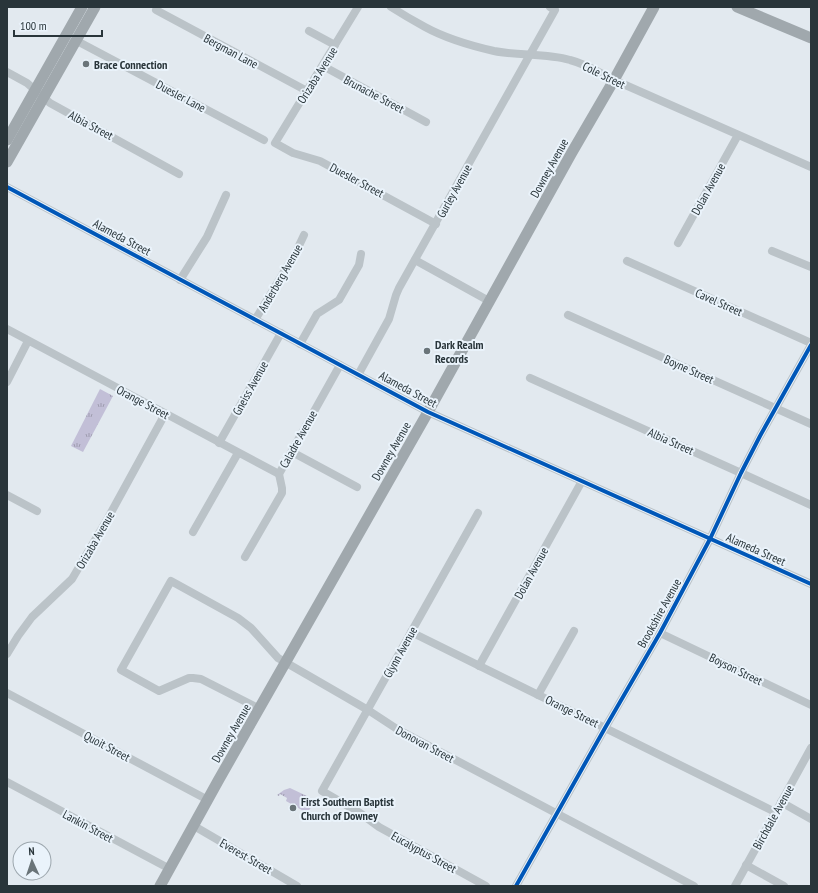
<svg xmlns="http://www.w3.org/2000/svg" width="818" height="893" font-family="'PT Sans Narrow',sans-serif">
<defs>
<pattern id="grass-tufts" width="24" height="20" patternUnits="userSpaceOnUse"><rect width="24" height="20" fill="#c2bfd7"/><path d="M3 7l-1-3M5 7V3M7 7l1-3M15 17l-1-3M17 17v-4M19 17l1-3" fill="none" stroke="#9e9caf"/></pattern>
</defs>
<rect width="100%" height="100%" fill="#e2e9ef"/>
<g fill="url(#grass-tufts)">
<polygon points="100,389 113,396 83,452 71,446"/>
<polygon points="290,788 309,797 312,800 312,806 307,813 286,801 287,798 280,794 279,796 277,795 284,790"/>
</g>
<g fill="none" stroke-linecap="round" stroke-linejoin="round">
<g stroke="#bbc3c8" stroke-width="8">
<polyline points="358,7 275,143 293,153 320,161 436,224"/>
<path d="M 391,7 C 402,14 414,21 425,27 C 445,38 472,46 494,51 C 519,56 546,53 570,60 C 586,64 600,73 614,80 L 811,167"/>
<polyline points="156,10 307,91"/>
<polyline points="309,31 335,45"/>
<polyline points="77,41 264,140"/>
<polyline points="323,66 426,122"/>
<polyline points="7,72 27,83 50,103 179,174"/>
<polyline points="7,187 428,412 811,584"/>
<polyline points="678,243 738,135"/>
<polyline points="772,251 811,267"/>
<polyline points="415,260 489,301"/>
<polyline points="627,261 811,343"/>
<polyline points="180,280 207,237 226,195"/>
<polyline points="568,315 811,424"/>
<polyline points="255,320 296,252 304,235"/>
<polyline points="7,329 279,474"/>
<polyline points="300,344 317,314 339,300 359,265 361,254"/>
<polyline points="358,375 389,319 396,295 399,288 555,10 550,7"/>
<polyline points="530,378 741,473 811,505"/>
<polyline points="7,382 28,341"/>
<polyline points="219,443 281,333"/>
<polyline points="292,452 357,487"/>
<polyline points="7,495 37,511"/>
<polyline points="478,513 322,791 360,813 379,827 486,886"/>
<polyline points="193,532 238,453"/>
<polyline points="245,557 282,493 282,488 279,474 340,365"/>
<polyline points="411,632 775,812"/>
<polyline points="660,633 811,705"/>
<polyline points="7,654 18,636 32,617 72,579 108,518 165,414"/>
<polyline points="479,666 582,481"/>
<polyline points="7,693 208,800"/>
<polyline points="538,695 574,631"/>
<polyline points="260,709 201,679 193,678 189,678 159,691 121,670 171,581 238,618 251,628 278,658 368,710 397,729 694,886"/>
<polyline points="7,782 170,869"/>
<polyline points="781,802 811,819"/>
<polyline points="194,826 297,886"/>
<polyline points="746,865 784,886"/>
<polyline points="516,886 605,728 660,633 710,539 741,473 760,436 811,345"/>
<polyline points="735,886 811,748"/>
</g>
<g stroke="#a0a8ad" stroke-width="11">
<polyline points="737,7 811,38"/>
<polyline points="7,140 82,7"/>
<polyline points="7,162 95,7"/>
<polyline points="160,886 218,781 428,412 571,154 614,80 654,7"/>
</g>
<g stroke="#eaf3fb" stroke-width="6">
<g id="cycleway">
<polyline points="7,187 428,412 811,584"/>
<polyline points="516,886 605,728 660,633 710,539 741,473 760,436 811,345"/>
</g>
</g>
<use href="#cycleway" stroke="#0057b8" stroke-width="4"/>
</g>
<g fill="#6a7479" stroke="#eaf3fb" stroke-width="1.5">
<circle cx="86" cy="64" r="4"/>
<circle cx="427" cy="351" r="4"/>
<circle cx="293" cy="808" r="4"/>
</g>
<g text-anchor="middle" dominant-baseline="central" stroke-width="4" stroke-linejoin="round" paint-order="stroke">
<g font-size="12" fill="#29353a" stroke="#eaf3fb">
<text transform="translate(231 51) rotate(28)">Bergman Lane</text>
<text transform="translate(317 75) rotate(-58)">Orizaba Avenue</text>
<text transform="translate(604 75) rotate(26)">Cole Street</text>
<text transform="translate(374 94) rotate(28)">Brunache Street</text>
<text transform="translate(181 96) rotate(28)">Duesler Lane</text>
<text transform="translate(91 125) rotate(28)">Albia Street</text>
<text transform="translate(549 168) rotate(-61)">Downey Avenue</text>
<text transform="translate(357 180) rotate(28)">Duesler Street</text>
<text transform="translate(708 189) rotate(-61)">Dolan Avenue</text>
<text transform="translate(454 191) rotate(-61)">Gurley Avenue</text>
<text transform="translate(122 237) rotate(28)">Alameda Street</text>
<text transform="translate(280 278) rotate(-60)">Anderberg Avenue</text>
<text transform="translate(719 302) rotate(24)">Cavel Street</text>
<text transform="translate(689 369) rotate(24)">Boyne Street</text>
<text transform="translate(250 388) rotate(-61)">Gneiss Avenue</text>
<text transform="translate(408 389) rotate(28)">Alameda Street</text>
<text transform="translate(143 402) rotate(28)">Orange Street</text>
<text transform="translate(298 439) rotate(-61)">Caladre Avenue</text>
<text transform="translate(671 441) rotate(24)">Albia Street</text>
<text transform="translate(391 451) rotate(-60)">Downey Avenue</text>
<text transform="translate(95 540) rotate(-60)">Orizaba Avenue</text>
<text transform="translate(756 549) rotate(24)">Alameda Street</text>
<text transform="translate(531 573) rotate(-61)">Dolan Avenue</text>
<text transform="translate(659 613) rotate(-61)">Brookshire Avenue</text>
<text transform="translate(400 652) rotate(-61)">Glynn Avenue</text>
<text transform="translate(736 669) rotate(26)">Boyson Street</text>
<text transform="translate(572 711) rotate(26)">Orange Street</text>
<text transform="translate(231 733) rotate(-60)">Downey Avenue</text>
<text transform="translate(425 744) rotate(28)">Donovan Street</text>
<text transform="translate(107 746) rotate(28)">Quoit Street</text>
<text transform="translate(773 817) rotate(-61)">Birchdale Avenue</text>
<text transform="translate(88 826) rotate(28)">Lankin Street</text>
<text transform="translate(424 852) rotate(29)">Eucalyptus Street</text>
<text transform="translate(246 856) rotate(30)">Everest Street</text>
</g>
<g font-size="12" font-weight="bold" fill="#29353a" stroke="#eaf3fb" text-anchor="start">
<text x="94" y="64">Brace Connection</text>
<text x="435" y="344">Dark Realm<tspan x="435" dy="14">Records</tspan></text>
<text x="301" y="801">First Southern Baptist<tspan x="301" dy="14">Church of Downey</tspan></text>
</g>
</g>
<rect width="818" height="893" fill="none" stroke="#29353a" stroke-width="16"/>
<g transform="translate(32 861) rotate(357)"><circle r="19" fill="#eaf3fb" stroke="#9da7ae"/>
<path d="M0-3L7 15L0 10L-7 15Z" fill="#6a7479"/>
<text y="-6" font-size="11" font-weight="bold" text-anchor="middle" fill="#29353a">N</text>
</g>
<path d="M14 30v6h88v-6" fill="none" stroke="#29353a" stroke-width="2"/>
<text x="20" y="30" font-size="12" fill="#29353a" stroke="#eaf3fb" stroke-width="3" paint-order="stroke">100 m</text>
</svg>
